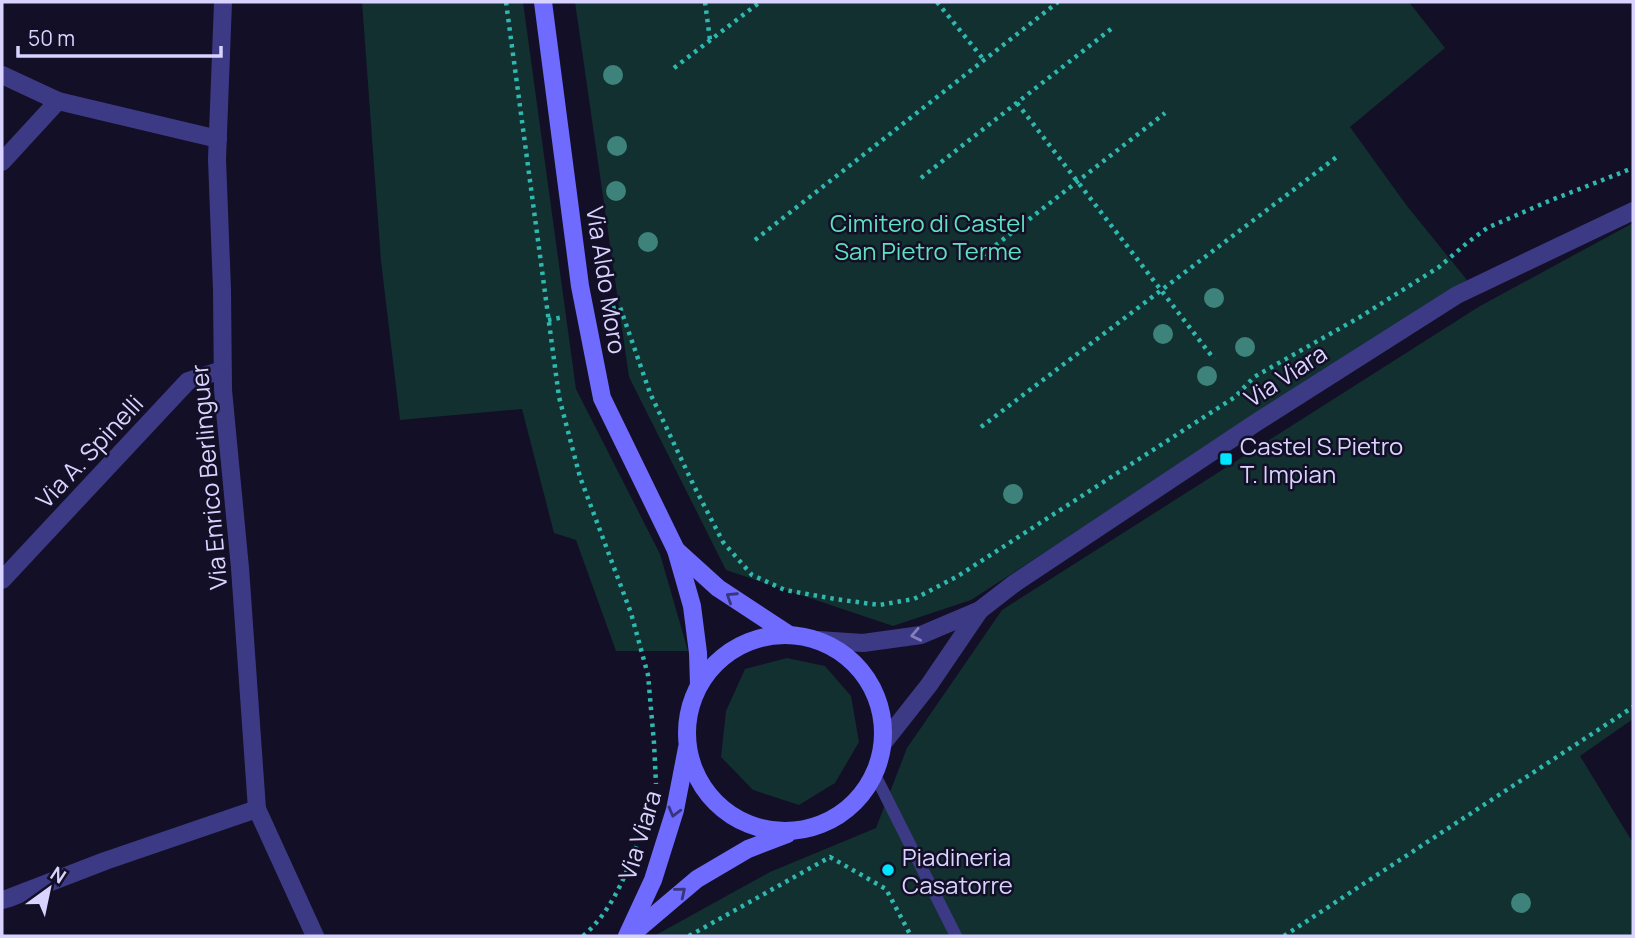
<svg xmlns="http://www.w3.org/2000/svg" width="1635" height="938" font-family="Manrope,sans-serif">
<rect width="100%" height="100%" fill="#130f26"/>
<g fill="#12302f">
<polygon points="362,2 523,2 576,389 660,554 688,651 616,651 576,540 554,533 522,409 400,420 381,261"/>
<polygon points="575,2 1409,2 1445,48 1350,127 1407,206 1467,280 971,600 893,626 726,570 629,377"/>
<polygon points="1633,223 1633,719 1580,756 1633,843 1633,936 654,936 770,872 876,828 907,748 1002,610 1480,306"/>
<polygon points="787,658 825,666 851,696 859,742 835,783 799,805 753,790 721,757 726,711 745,669"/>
</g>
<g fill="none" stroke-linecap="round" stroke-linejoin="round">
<g stroke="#2fb8b0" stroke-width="4.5" stroke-dasharray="3.5 5" stroke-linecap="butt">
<polyline points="506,2 559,397 580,477 631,613 648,675 654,743 656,784"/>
<polyline points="705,2 710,40"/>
<polyline points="937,2 984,60"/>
<polyline points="674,68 760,2"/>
<polyline points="1017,103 1214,359"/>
<polyline points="921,178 1111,29"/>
<polyline points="755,240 1058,2"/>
<polyline points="982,256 1165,113"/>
<polyline points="604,310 620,307 650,393 694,486 723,542 752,575 785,590 835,599 879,605 914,599 958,576 1235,397 1254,377 1360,317 1439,267 1467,243 1487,228 1549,201 1633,168"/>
<polyline points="548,320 564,317"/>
<polyline points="981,427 1338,156"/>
<path d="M 583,936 C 616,908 631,862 645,822"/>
<polyline points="689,936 830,857 886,889 911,936"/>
<polyline points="1284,936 1633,707"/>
</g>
<polyline stroke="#3d3a85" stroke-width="12" points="875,775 956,936"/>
<g stroke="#3d3a85" stroke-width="18">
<polyline points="223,2 217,159 222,290 223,390 240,568 257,809 315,936"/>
<polyline points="2,75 58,101 218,139"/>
<polyline points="2,162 58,101"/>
<polyline points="2,580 188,381 222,370"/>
<polyline points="818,640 863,643 921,635 980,610 1015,583 1257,422 1457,295 1633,211"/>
<polyline points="884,742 929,685 980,610"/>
<polyline points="2,900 9,898 105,861 257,809"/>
</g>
<g stroke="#6f6bff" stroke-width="18">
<polyline points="543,2 580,286 602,398 676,550 692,606 698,653 699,685"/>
<polyline points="676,550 718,588 788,634"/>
<circle cx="785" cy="733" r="98"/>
<polyline points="632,934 697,879 748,849 787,834"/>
<polyline points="627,936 653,880 675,810 687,748"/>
</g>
</g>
<g fill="#3d827b">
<circle cx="613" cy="75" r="10"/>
<circle cx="617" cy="146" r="10"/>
<circle cx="616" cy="191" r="10"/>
<circle cx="648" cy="242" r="10"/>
<circle cx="1214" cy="298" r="10"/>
<circle cx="1163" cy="334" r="10"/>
<circle cx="1245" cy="347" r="10"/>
<circle cx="1207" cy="376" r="10"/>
<circle cx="1013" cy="494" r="10"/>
<circle cx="1521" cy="903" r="10"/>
</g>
<defs><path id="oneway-chevron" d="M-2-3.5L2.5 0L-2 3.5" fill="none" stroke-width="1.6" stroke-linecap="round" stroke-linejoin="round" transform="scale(1.75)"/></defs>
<g stroke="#38347d">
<use href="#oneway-chevron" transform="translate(731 597) rotate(-147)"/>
<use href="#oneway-chevron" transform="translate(674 812) rotate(105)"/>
<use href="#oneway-chevron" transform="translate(681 892) rotate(-39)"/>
</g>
<use stroke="#837fbc" href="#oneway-chevron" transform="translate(916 635) rotate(168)"/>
<g fill="#00e5ff" stroke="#130f26" stroke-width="2.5">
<rect x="1219" y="452" width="14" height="14" rx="3.5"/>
<circle cx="888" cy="870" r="7"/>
</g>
<g text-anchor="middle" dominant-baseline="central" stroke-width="5" stroke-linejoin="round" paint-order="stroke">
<g font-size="24" fill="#5fe0c0" stroke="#130f26">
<text x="928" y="222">Cimitero di Castel<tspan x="928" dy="28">San Pietro Terme</tspan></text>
</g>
<g font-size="24" fill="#d9d4ff" stroke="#130f26">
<text transform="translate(607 280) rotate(81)">Via Aldo Moro</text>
<text transform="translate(1285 375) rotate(-33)">Via Viara</text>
<text transform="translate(89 451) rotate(-47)">Via A. Spinelli</text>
<text transform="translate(208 477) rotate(-95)">Via Enrico Berlinguer</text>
<text transform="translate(639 835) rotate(-73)">Via Viara</text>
</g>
<g font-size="24" fill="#d9d4ff" stroke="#130f26" text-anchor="start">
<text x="1240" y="445">Castel S.Pietro<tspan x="1240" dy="28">T. Impian</tspan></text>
<text x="902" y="856">Piadineria<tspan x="902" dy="28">Casatorre</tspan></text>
</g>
</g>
<rect width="1635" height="938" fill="none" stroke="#d9d4ff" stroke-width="7"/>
<g transform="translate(49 889) rotate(33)" stroke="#130f26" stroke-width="5" paint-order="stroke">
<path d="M0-5L12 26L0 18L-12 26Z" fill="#d9d4ff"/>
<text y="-10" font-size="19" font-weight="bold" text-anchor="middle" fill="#d9d4ff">N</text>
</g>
<path d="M18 46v10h203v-10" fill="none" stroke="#d9d4ff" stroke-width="3.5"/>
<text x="28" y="46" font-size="21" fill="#d9d4ff" stroke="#130f26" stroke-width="5" paint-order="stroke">50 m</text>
</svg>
